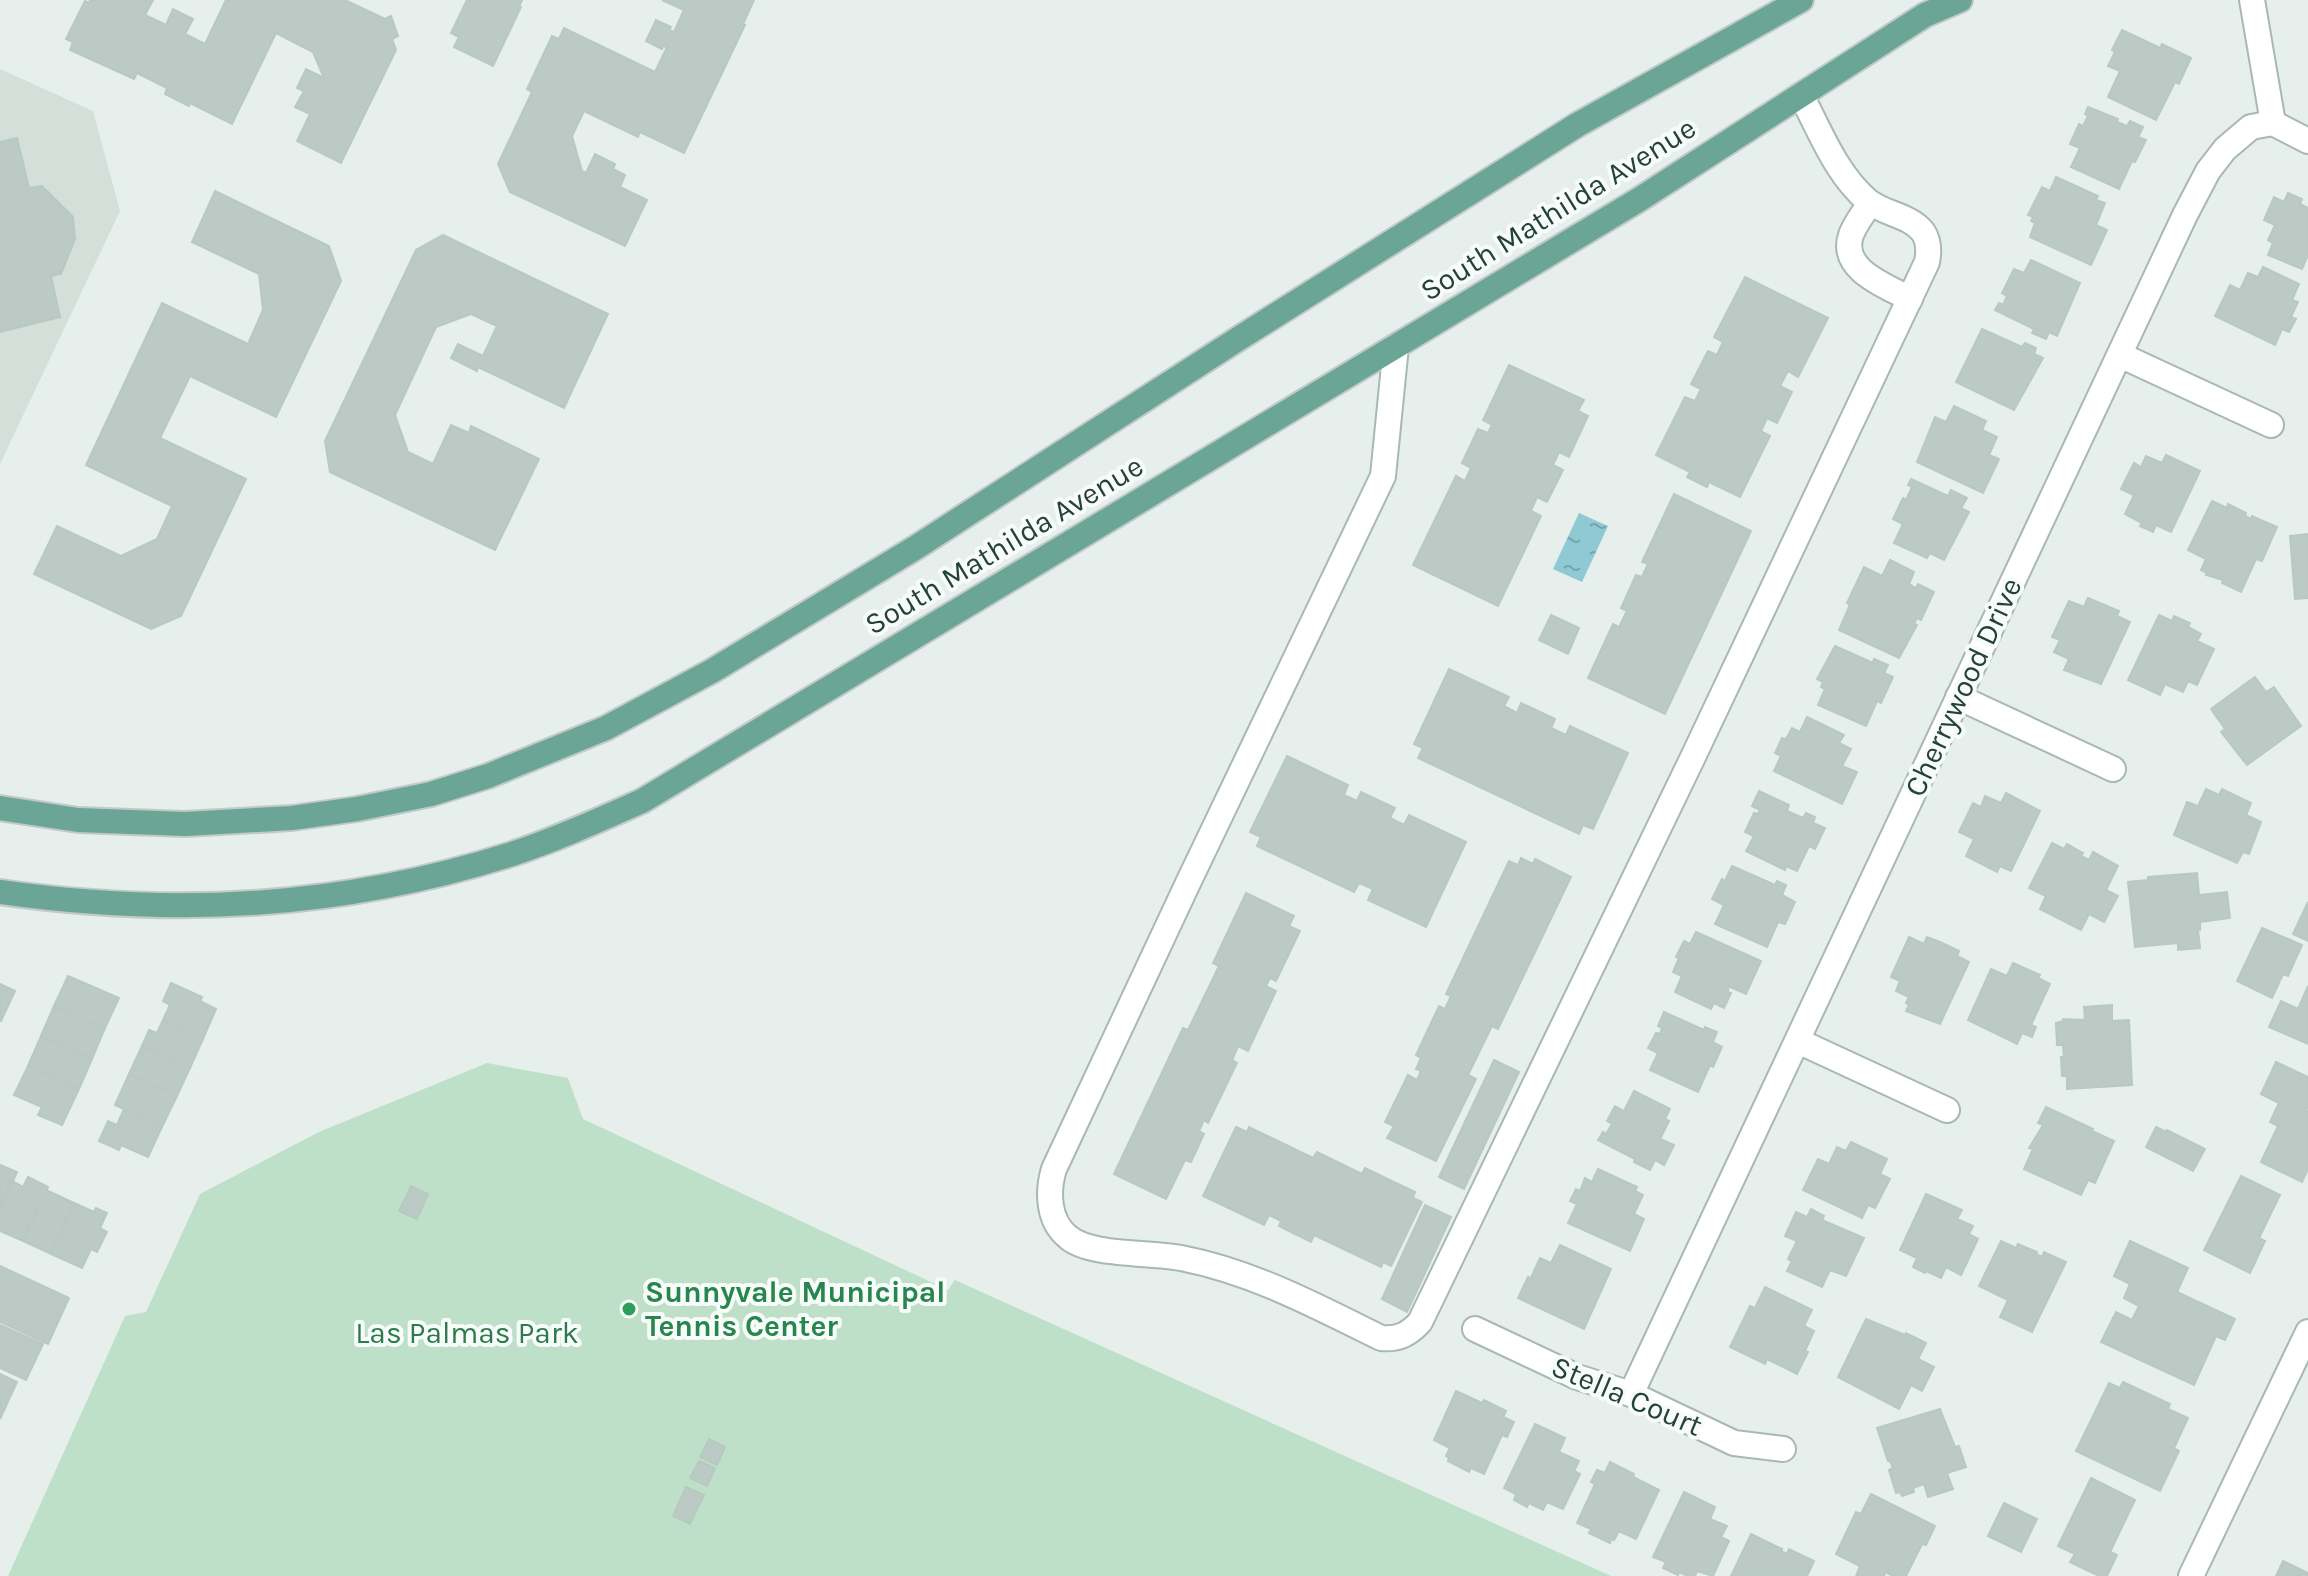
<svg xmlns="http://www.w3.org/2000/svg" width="2308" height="1576" font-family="Karla,sans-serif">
<defs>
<pattern id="water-ripples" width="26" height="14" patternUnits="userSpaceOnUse" patternTransform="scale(2)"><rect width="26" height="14" fill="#8ec9d4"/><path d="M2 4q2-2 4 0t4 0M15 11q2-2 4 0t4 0" fill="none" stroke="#74a5ad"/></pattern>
</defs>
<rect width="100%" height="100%" fill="#e6efeb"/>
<polygon fill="#d4dfda" points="0,69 93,111 120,211 0,464"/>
<polygon fill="#bfe0c8" points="487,1063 568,1078 583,1119 948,1290 955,1280 1611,1576 8,1576 125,1316 146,1312 200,1194 319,1132"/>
<polygon fill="url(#water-ripples)" points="1579,513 1608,526 1582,582 1553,569"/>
<g fill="#bbcac4" stroke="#b8c9c2" stroke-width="2">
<polygon points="90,0 153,0 145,15 166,25 173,9 193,19 185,34 205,44 226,0 345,0 385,19 391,16 398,36 392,39 396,50 341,163 297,141 310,114 295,107 304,91 297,88 306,69 324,78 313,52 276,33 232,124 190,103 189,106 165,94 167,88 137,73 134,79 70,50 73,42 66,39 85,1 89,3"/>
<polygon points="467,0 522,0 519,6 521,7 493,66 454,47 459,37 451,33"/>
<polygon points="662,0 754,0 743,24 745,25 684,153 640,132 638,137 584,111 572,136 582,171 586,173 595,154 615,164 613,169 625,175 620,187 647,200 625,246 510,192 498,164 532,92 527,89 552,36 559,39 564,28 655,72 667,47 663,46 662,49 646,41 656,20 671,27 669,30 674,32 684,10"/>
<polygon points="2122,30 2160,48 2162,44 2191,58 2179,84 2175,82 2156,120 2108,97 2120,71 2108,66 2115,52 2112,50"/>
<polygon points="2088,107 2118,119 2117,122 2127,126 2130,121 2143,127 2138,137 2146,140 2135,162 2132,161 2119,189 2071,167 2080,148 2070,144 2079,124 2083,126 2088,116 2085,114"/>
<polygon points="17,138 29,188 42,186 73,217 75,239 61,274 51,276 60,317 0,332 0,142"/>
<polygon points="2056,177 2098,196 2096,200 2105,203 2096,225 2107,230 2091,265 2030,237 2035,223 2031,221 2033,217 2028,215 2042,187 2050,191"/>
<polygon points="215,191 329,246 341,281 276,417 190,376 160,438 246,479 181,616 151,629 34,574 57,526 121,556 157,539 172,506 86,465 162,303 248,344 263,310 259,274 192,242"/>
<polygon points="2288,193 2302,199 2300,204 2308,208 2308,255 2302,269 2268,255 2273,243 2268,240 2275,225 2264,220 2274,197 2284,202"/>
<polygon points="443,235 608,314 564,408 478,367 477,371 451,358 458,344 483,356 497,326 471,314 436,327 395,415 408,452 433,464 451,425 469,433 471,426 539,459 495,550 330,472 325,441 416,250"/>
<polygon points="2031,260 2080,283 2057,336 2049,332 2046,339 2032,333 2034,329 1995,310 1999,303 2003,305 2007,296 2002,293 2014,269 2024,273"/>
<polygon points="2263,267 2299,284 2292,300 2298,302 2291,317 2296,319 2289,332 2282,329 2275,345 2215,316 2230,285 2240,290 2248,273 2258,277"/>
<polygon points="1745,277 1828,318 1798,377 1788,371 1780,386 1792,392 1777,423 1767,418 1761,431 1770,436 1740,497 1709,482 1707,487 1687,477 1690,472 1656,455 1685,397 1695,401 1701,389 1691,384 1708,351 1717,355 1723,342 1714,337"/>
<polygon points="1982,329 2022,347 2025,343 2036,348 2034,354 2043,358 2014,410 1956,382"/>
<polygon points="1509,365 1584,400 1578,411 1588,416 1569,457 1559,452 1553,465 1563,470 1547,502 1537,497 1531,511 1541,516 1498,606 1413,565 1456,476 1465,481 1471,468 1462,463 1478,429 1488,433 1492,425 1483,420"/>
<polygon points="1954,406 1986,421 1982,430 1997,437 1989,455 1999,459 1983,493 1917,462 1935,417 1946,422"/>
<polygon points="2166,455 2200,471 2171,532 2156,525 2153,532 2140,526 2142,523 2125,514 2134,495 2121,489 2134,463 2141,467 2146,456 2162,463"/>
<polygon points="1911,479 1948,496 1951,490 1967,498 1961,508 1969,512 1944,560 1930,553 1927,558 1894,543 1903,524 1893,519 1903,498 1906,500 1912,487 1908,485"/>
<polygon points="1674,494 1751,531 1665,714 1588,678 1613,624 1619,627 1627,611 1621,608 1636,575 1642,577 1648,564 1642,562"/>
<polygon points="2212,501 2227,508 2228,504 2246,513 2245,516 2251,519 2252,516 2277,527 2262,561 2256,559 2241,592 2222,583 2223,580 2206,575 2207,573 2201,570 2206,559 2188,550"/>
<polygon points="2308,534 2308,598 2295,599 2290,536"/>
<polygon points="1890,560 1914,572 1909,584 1916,588 1918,584 1934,592 1921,620 1917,618 1914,624 1917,625 1899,658 1839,630 1850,605 1847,603 1864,567 1882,576"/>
<polygon points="2088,598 2119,611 2117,616 2130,622 2101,684 2064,670 2069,659 2054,652 2060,640 2052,637 2069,601 2084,607"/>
<polygon points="1551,615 1579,628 1568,654 1539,640"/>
<polygon points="2159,615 2172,621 2174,616 2190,623 2188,627 2201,634 2197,641 2214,649 2197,685 2188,681 2183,692 2165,684 2160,695 2128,680"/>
<polygon points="1835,646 1873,663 1874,659 1888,665 1884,673 1893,677 1881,703 1877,701 1866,726 1818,705 1825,689 1821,687 1823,682 1817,679"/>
<polygon points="1449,669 1509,697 1504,706 1517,713 1521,703 1555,719 1551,728 1566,735 1570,726 1628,753 1593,829 1583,825 1579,834 1418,758 1423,748 1414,744"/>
<polygon points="2255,677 2266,692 2274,687 2301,726 2247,765 2221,732 2225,729 2211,709"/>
<polygon points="1807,717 1844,735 1839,743 1851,749 1842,766 1857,772 1842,804 1774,771 1781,756 1775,753 1782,738 1786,739 1792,728 1800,732"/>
<polygon points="1287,756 1348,785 1344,795 1357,801 1361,792 1395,808 1390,818 1404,825 1409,815 1466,842 1426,927 1368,900 1373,889 1359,883 1354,892 1257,846 1261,837 1250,832"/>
<polygon points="2206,789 2219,795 2222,789 2251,803 2246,815 2261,822 2249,854 2243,852 2237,863 2174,835 2187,802 2198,806"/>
<polygon points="1759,791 1789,805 1787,811 1803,818 1806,813 1815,817 1813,823 1825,828 1815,849 1809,846 1797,871 1786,866 1785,870 1746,851 1754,836 1745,832 1754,813 1758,814 1760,810 1752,806"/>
<polygon points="2006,793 2040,811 2011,871 2000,866 1997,872 1966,856 1974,839 1959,832 1973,803 1981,807 1985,796 2001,803"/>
<polygon points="2052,843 2064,849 2067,844 2083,853 2081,856 2089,860 2093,852 2118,866 2106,890 2118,896 2104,922 2089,914 2081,930 2040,909 2046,896 2029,888"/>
<polygon points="1521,858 1533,864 1535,859 1571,877 1498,1029 1492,1026 1468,1075 1476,1079 1436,1161 1387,1138 1394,1126 1385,1122 1408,1075 1417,1080 1421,1071 1416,1069 1421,1058 1416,1055 1439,1006 1445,1009 1451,996 1446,994 1509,861 1518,865"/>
<polygon points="1732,866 1775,885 1777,881 1786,885 1782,895 1795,902 1785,924 1778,922 1767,947 1715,924 1724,905 1712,899 1722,879 1725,881"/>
<polygon points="2197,873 2199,895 2227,892 2230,918 2200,922 2200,930 2198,930 2200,948 2178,950 2178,943 2135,947 2128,882 2148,880 2148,877"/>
<polygon points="1246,893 1294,916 1289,926 1300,931 1276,981 1270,978 1266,986 1276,991 1248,1051 1238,1046 1232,1060 1237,1063 1208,1123 1204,1120 1199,1131 1204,1134 1191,1162 1185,1160 1166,1199 1114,1174 1183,1028 1188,1030 1219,966 1213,963"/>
<polygon points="2308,902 2308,941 2293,934"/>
<polygon points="2262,928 2302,945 2288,976 2283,974 2272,998 2237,981"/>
<polygon points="1696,932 1761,961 1746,994 1728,986 1728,992 1731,993 1724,1008 1714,1003 1711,1009 1675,992 1682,976 1673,972 1679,958 1676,957 1684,941 1690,944"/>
<polygon points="1909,937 1924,944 1927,937 1940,942 1959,951 1957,956 1969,962 1940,1024 1906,1011 1909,1005 1906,1003 1909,997 1896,991 1900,981 1891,977"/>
<polygon points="2013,963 2040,975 2038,978 2050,984 2031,1025 2036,1027 2032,1037 2022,1033 2017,1044 1968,1020 1991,969 2007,976"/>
<polygon points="68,976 119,998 105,1028 54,1006"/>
<polygon points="171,983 202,997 200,1001 216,1009 203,1039 163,1020 170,1005 163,1001"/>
<polygon points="0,984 15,991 1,1021 0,1021"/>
<polygon points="2308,986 2308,1044 2269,1027 2281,1001 2298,1009"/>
<polygon points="2112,1005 2112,1021 2129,1020 2132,1085 2067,1089 2067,1076 2062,1076 2061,1057 2064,1057 2063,1045 2057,1045 2056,1023 2063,1021 2063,1019 2085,1020 2084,1007"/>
<polygon points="54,1006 105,1028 92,1059 41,1036"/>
<polygon points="1664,1012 1704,1030 1705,1027 1717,1032 1713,1042 1722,1047 1713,1067 1710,1065 1698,1092 1650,1070 1658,1053 1648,1048 1656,1033 1660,1034 1662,1028 1658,1026"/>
<polygon points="163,1020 203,1039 190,1068 142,1046 149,1030 157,1033"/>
<polygon points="41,1036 92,1059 79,1089 28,1066"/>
<polygon points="142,1046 190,1068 177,1096 129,1074"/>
<polygon points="1494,1060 1519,1072 1464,1189 1439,1177"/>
<polygon points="2276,1062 2308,1077 2308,1106 2306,1110 2308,1111 2308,1169 2302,1182 2261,1162 2278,1126 2270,1122 2279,1103 2261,1094"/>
<polygon points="28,1066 79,1089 62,1125 38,1115 42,1107 14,1095"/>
<polygon points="129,1074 177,1096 162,1127 115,1105"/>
<polygon points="1634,1091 1670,1109 1665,1119 1669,1121 1660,1139 1674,1145 1664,1165 1655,1160 1650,1170 1634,1162 1635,1159 1598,1140 1603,1132 1606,1134 1612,1124 1607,1121 1615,1106 1624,1111"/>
<polygon points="2046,1107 2093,1129 2092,1131 2114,1141 2095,1183 2088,1180 2081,1195 2024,1169 2033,1149 2029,1148 2043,1125 2038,1123"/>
<polygon points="124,1109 162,1127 148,1157 121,1145 119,1150 99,1141 108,1121 117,1125"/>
<polygon points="1236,1127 1247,1132 1249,1127 1313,1158 1317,1152 1362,1174 1365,1168 1415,1192 1413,1198 1422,1202 1391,1266 1383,1262 1381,1267 1314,1235 1311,1242 1279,1226 1281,1221 1269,1215 1264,1225 1203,1196"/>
<polygon points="2156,1127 2166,1132 2167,1130 2205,1149 2193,1171 2146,1147"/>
<polygon points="1851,1142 1887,1159 1880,1174 1890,1179 1875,1208 1868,1205 1862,1218 1803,1190 1818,1159 1829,1164 1837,1147 1846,1151"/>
<polygon points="0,1165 17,1172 0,1209"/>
<polygon points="1598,1169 1637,1187 1635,1191 1643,1195 1634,1214 1644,1219 1630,1251 1568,1223 1577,1204 1570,1201 1576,1189 1580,1191 1585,1178 1592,1182"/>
<polygon points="2241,1176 2280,1195 2259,1238 2265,1241 2250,1273 2204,1250"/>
<polygon points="28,1177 48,1187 23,1241 0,1231 0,1209 12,1181 23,1187"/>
<polygon points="411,1186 428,1194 417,1219 399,1211"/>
<polygon points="46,1190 74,1203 51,1254 23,1241"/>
<polygon points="1926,1194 1962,1210 1957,1219 1973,1226 1969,1234 1978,1239 1961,1275 1946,1267 1941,1278 1926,1271 1925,1273 1913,1267 1917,1258 1900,1250"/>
<polygon points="74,1203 94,1212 96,1208 107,1213 100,1228 107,1232 97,1252 91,1249 82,1268 51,1254"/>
<polygon points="1425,1205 1451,1217 1407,1312 1382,1299"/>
<polygon points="1811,1209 1824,1216 1822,1220 1864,1238 1846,1276 1830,1270 1822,1287 1787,1271 1792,1261 1788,1259 1797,1241 1785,1236 1796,1212 1807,1217"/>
<polygon points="2001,1241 2016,1248 2018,1244 2037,1252 2036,1254 2042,1257 2044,1252 2066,1262 2032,1332 2000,1317 2008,1300 1979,1286"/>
<polygon points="2130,1241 2188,1268 2177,1292 2235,1319 2225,1340 2216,1336 2194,1385 2101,1342 2116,1312 2132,1320 2139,1306 2124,1298 2130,1284 2114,1276"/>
<polygon points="1560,1245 1611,1269 1584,1329 1518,1298 1528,1277 1531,1278 1540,1258 1551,1263"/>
<polygon points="0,1266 69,1298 48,1344 0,1322"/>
<polygon points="1765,1287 1812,1310 1804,1326 1814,1331 1805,1351 1808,1352 1797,1374 1767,1359 1765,1364 1730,1347 1750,1306 1755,1308"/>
<polygon points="1866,1319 1905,1335 1906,1333 1926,1343 1918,1359 1934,1367 1922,1391 1911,1385 1899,1409 1838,1377"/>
<polygon points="0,1325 43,1344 26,1380 0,1368"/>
<polygon points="0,1374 17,1382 0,1419"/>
<polygon points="2123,1382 2170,1404 2168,1409 2188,1418 2174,1448 2179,1451 2160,1491 2076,1451 2109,1383 2120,1388"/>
<polygon points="1456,1391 1482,1403 1484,1400 1506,1411 1503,1417 1514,1422 1507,1437 1502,1435 1484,1474 1471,1468 1469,1472 1448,1461 1449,1458 1446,1456 1450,1448 1434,1440"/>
<polygon points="1940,1409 1955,1447 1959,1446 1966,1467 1947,1473 1953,1489 1928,1497 1924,1484 1913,1488 1914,1492 1902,1496 1900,1492 1896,1493 1889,1470 1893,1468 1890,1461 1888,1461 1877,1428"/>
<polygon points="1535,1424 1565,1438 1559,1452 1579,1461 1574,1471 1580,1474 1563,1509 1547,1502 1543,1510 1529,1503 1527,1507 1514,1500 1516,1494 1504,1488"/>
<polygon points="709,1439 725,1447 717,1465 700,1457"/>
<polygon points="699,1461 715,1468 707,1486 690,1478"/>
<polygon points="1610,1462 1634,1474 1633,1477 1659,1490 1636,1539 1619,1531 1614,1540 1611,1539 1610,1543 1589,1533 1591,1529 1577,1523 1595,1484 1591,1482 1597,1470 1605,1473"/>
<polygon points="2091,1478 2135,1500 2110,1552 2117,1555 2107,1576 2099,1576 2070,1562 2075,1554 2058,1546"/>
<polygon points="686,1487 704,1495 690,1524 673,1516"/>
<polygon points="1684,1492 1715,1507 1710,1519 1727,1526 1721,1537 1729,1541 1713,1576 1697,1571 1695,1576 1688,1576 1679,1572 1678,1575 1663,1568 1666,1562 1653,1557"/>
<polygon points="1871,1494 1935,1526 1926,1545 1922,1544 1906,1576 1893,1576 1885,1572 1884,1576 1856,1576 1860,1566 1836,1554 1856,1512 1861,1514"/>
<polygon points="2004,1503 2037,1519 2021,1552 1988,1536"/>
<polygon points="1751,1534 1782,1549 1781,1551 1787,1554 1789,1549 1814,1561 1807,1576 1731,1576"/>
<polygon points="2283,1561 2308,1573 2308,1576 2276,1576"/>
</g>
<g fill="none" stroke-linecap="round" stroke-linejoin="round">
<g stroke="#a8b8b2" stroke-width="28">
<g id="minor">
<polyline points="2252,0 2273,123"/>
<polyline points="2273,123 2308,141"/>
<path d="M 1870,203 C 1864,213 1855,224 1851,235 C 1839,270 1887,286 1910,299"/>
<path d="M 1396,346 L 1383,476 L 1188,883 L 1054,1169 C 1047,1192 1048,1221 1068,1237 C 1089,1256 1151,1252 1181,1258 C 1253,1272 1316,1306 1381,1338 C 1398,1340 1409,1334 1420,1322 L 1693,757 L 1927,262 C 1929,252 1929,241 1923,232 C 1910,215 1884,214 1868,201 C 1836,174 1820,131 1801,95"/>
<polyline points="2120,355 2271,425"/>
<polyline points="1958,697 2113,769"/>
<polyline points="1798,1041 1947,1110"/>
<polyline points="1475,1329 1577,1377 1631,1394 1734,1443 1783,1449"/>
<polyline points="1631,1394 2185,215 2208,171 2225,149 2251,127 2273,123"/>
<polyline points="2191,1576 2308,1332"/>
</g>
</g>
<g stroke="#c2cac8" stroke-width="28">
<g id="major">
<polyline points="0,808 78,820 185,824 292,818 357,809 431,794 488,776 606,728 712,671 915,548 1238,339 1577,125 1801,0"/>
<path d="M 0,892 C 176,917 342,908 512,854 C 557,839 599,820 642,801 L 1640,199 L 1925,15 L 1960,0"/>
</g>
</g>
<use href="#minor" stroke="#fff" stroke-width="24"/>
<use href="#major" stroke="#6aa596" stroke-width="24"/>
</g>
<circle fill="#2e9e5b" stroke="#f7fbf9" stroke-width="3" cx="629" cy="1309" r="8"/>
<g text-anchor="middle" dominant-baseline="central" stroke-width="8" stroke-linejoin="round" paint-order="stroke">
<g font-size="30" fill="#24423a" stroke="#f7fbf9">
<text transform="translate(1558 209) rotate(-32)">South Mathilda Avenue</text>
<text transform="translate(1004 545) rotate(-31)">South Mathilda Avenue</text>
<text transform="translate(1963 687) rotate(-65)">Cherrywood Drive</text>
<text transform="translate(1627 1396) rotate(23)">Stella Court</text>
</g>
<g font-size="30" font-weight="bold" fill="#27864d" stroke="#f7fbf9" text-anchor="start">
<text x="645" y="1292">Sunnyvale Municipal<tspan x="645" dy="34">Tennis Center</tspan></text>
</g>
<g font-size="30" fill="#2d7a4b" stroke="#f7fbf9">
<text x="467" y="1333">Las Palmas Park</text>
</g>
</g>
</svg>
